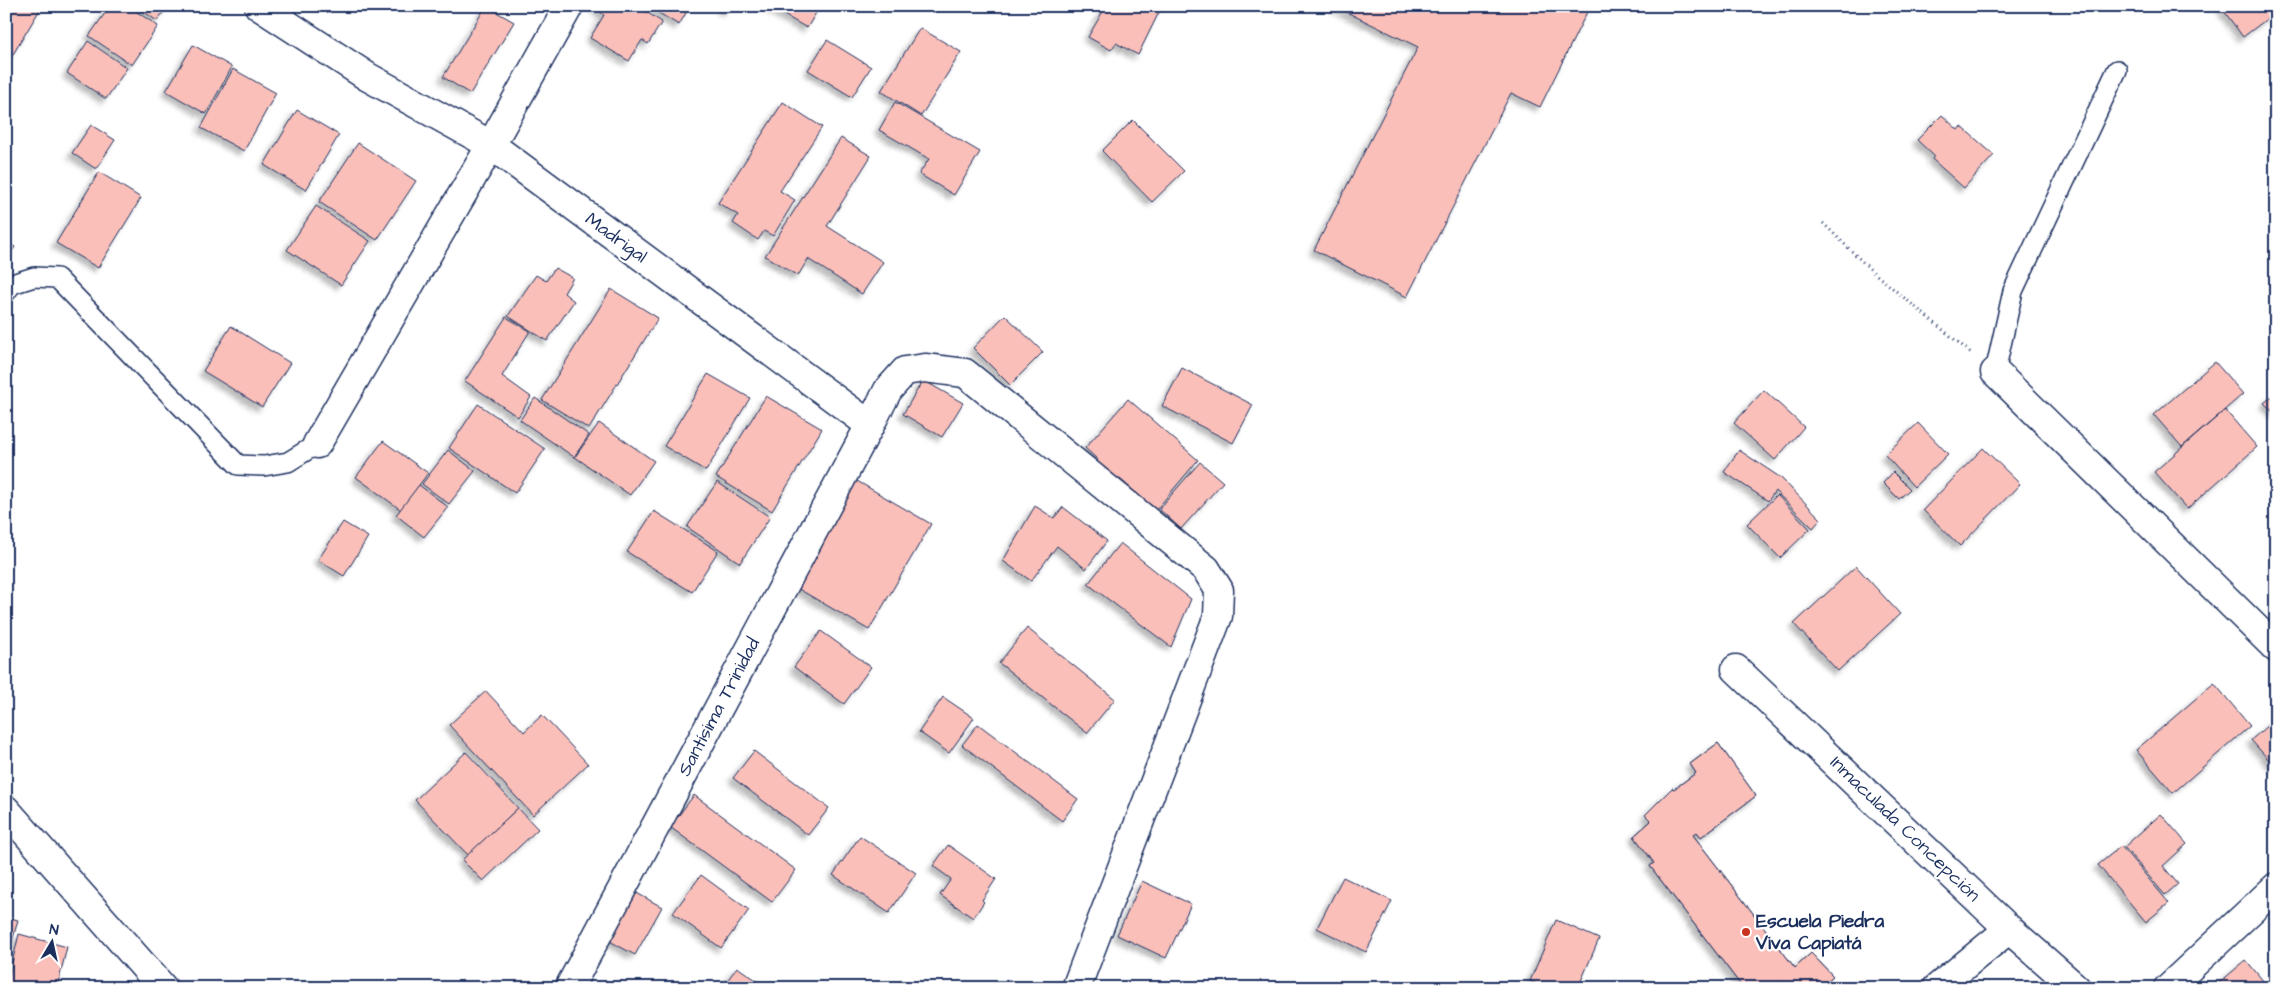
<svg xmlns="http://www.w3.org/2000/svg" width="2282" height="994" font-family="'Architects Daughter',sans-serif">
<defs>
<filter id="shadow"><feDropShadow dx="-4.5" dy="4.5" stdDeviation="2.5" flood-color="#0004"/></filter>
</defs>
<rect width="100%" height="100%" fill="#fff"/>
<filter id="ink" filterUnits="userSpaceOnUse"><feTurbulence type="fractalNoise" baseFrequency=".02" numOctaves="2"/><feDisplacementMap in="SourceGraphic" scale="10" xChannelSelector="R" yChannelSelector="G"/><feConvolveMatrix kernelMatrix="1 2 1 2 8 2 1 2 1" color-interpolation-filters="sRGB"/></filter>
<g filter="url(#ink)">
<g fill="#fbbfb9" stroke="#1b2f5e" filter="url(#shadow)">
<polygon points="6,6 42,6 6,66"/>
<polygon points="110,6 128,6 158,26 132,65 89,36"/>
<polygon points="136,6 168,6 157,21"/>
<polygon points="486,6 514,22 470,94 443,77"/>
<polygon points="593,6 637,6 662,22 648,44 642,40 629,61 590,38 604,15"/>
<polygon points="647,6 690,6 679,25"/>
<polygon points="719,6 731,6 728,12"/>
<polygon points="768,6 820,6 807,28"/>
<polygon points="1106,6 1162,6 1138,55 1116,43 1111,50 1088,37"/>
<polygon points="1334,6 1590,6 1540,107 1511,93 1407,297 1314,250 1418,47"/>
<polygon points="2276,6 2276,12 2243,37 2221,7"/>
<polygon points="920,28 961,52 921,116 881,91"/>
<polygon points="827,40 871,67 852,97 808,70"/>
<polygon points="88,41 127,68 106,99 67,73"/>
<polygon points="193,45 232,67 206,114 166,91"/>
<polygon points="233,69 276,93 244,151 201,128"/>
<polygon points="783,102 822,127 780,191 795,200 773,236 764,231 758,240 733,223 738,215 718,203"/>
<polygon points="895,102 980,152 954,195 919,174 929,159 879,130"/>
<polygon points="297,110 339,135 306,190 264,165"/>
<polygon points="1942,115 1958,130 1961,126 1994,155 1964,188 1932,159 1934,156 1917,140"/>
<polygon points="1133,120 1184,171 1152,202 1102,151"/>
<polygon points="91,125 115,140 96,169 72,153"/>
<polygon points="841,138 871,156 827,226 883,262 862,294 808,259 798,276 765,256"/>
<polygon points="358,143 416,181 377,240 319,202"/>
<polygon points="99,172 141,198 98,268 56,243"/>
<polygon points="316,206 370,241 341,285 287,250"/>
<polygon points="6,241 15,247 6,260"/>
<polygon points="555,268 573,278 564,293 574,301 547,341 508,316 536,275 546,281"/>
<polygon points="611,289 658,318 589,429 542,400"/>
<polygon points="1005,315 1043,352 1010,385 973,348"/>
<polygon points="506,317 530,331 502,376 531,397 518,417 465,381"/>
<polygon points="231,326 290,363 262,407 203,371"/>
<polygon points="2215,362 2243,394 2182,447 2154,415"/>
<polygon points="1182,368 1253,405 1233,443 1162,406"/>
<polygon points="708,374 750,398 706,471 664,446"/>
<polygon points="923,380 963,403 942,437 903,414"/>
<polygon points="1764,390 1804,427 1775,460 1734,423"/>
<polygon points="2276,393 2276,415 2264,403"/>
<polygon points="766,396 822,429 772,511 716,477"/>
<polygon points="535,398 589,435 574,457 520,420"/>
<polygon points="1128,399 1198,460 1156,510 1120,479 1116,484 1093,465 1098,460 1085,448"/>
<polygon points="478,404 545,449 515,493 449,448"/>
<polygon points="2225,410 2257,447 2187,509 2154,472"/>
<polygon points="599,423 654,461 630,495 575,457"/>
<polygon points="1918,423 1948,454 1914,487 1885,455"/>
<polygon points="383,441 428,473 401,510 356,477"/>
<polygon points="1983,448 2020,484 1960,546 1923,510"/>
<polygon points="448,450 475,471 449,504 422,484"/>
<polygon points="1739,450 1781,478 1821,519 1813,528 1775,491 1768,501 1724,472"/>
<polygon points="1200,462 1223,482 1181,529 1159,509"/>
<polygon points="1893,472 1910,489 1899,499 1883,483"/>
<polygon points="852,478 931,524 869,630 790,584"/>
<polygon points="717,482 770,517 740,563 687,527"/>
<polygon points="419,485 448,507 424,537 396,515"/>
<polygon points="1777,495 1810,529 1780,558 1747,524"/>
<polygon points="1035,506 1054,518 1063,507 1107,541 1086,569 1057,546 1031,581 1003,561"/>
<polygon points="654,511 718,551 692,592 627,552"/>
<polygon points="343,522 368,537 344,576 318,560"/>
<polygon points="1120,543 1191,599 1171,647 1088,584"/>
<polygon points="1856,566 1900,614 1838,671 1794,624"/>
<polygon points="1027,628 1115,699 1087,733 999,663"/>
<polygon points="821,631 871,667 844,704 794,667"/>
<polygon points="2214,683 2250,726 2173,793 2136,750"/>
<polygon points="486,691 524,732 542,715 588,764 533,815 449,725"/>
<polygon points="943,697 974,718 949,753 919,732"/>
<polygon points="2276,718 2276,768 2251,740"/>
<polygon points="978,724 1078,799 1062,821 962,745"/>
<polygon points="1718,743 1756,796 1701,837 1697,832 1693,835 1795,968 1811,953 1833,976 1819,988 1785,988 1780,982 1772,988 1743,988 1650,866 1654,863 1634,836 1651,821 1645,815 1672,788 1674,789 1696,773 1690,764"/>
<polygon points="1718,743 1756,796 1701,837 1697,832 1693,835 1795,968 1811,953 1833,976 1819,988 1785,988 1780,982 1772,988 1743,988 1650,866 1654,863 1634,836 1651,821 1645,815 1672,788 1674,789 1696,773 1690,764"/>
<polygon points="754,751 829,808 808,835 733,778"/>
<polygon points="466,752 518,808 468,855 415,800"/>
<polygon points="694,795 796,870 772,902 670,827"/>
<polygon points="518,808 538,829 483,881 462,860"/>
<polygon points="2161,814 2187,844 2163,866 2178,884 2165,895 2124,847"/>
<polygon points="860,836 916,873 889,913 833,875"/>
<polygon points="948,845 996,879 982,900 984,902 973,918 940,895 951,879 933,866"/>
<polygon points="2121,846 2169,903 2146,922 2098,865"/>
<polygon points="701,875 749,910 721,948 673,913"/>
<polygon points="1343,877 1392,901 1366,952 1317,928"/>
<polygon points="1142,881 1191,904 1166,958 1117,935"/>
<polygon points="633,891 662,907 635,955 606,939"/>
<polygon points="6,917 18,920 6,964"/>
<polygon points="1556,920 1599,939 1578,988 1546,988 1530,981"/>
<polygon points="19,934 67,947 57,988 6,988"/>
<polygon points="2246,960 2269,988 2213,988"/>
<polygon points="737,967 768,988 722,988"/>
</g>
<g fill="none" stroke-linecap="round" stroke-linejoin="round">
<g stroke="#1b2f5e" stroke-width="22">
<g id="lane">
<polyline points="6,292 12,284 34,277 57,278 238,465 264,466 288,462 317,444"/>
<polyline points="1995,372 2013,291 2117,70"/>
</g>
</g>
<g stroke="#1b2f5e" stroke-width="31">
<g id="street">
<polyline points="259,6 368,77 491,145 317,444"/>
<polyline points="1995,372 2276,648"/>
<polyline points="870,425 888,390 905,371 925,368 965,373 1206,569 1219,590 1218,616 1076,988"/>
<polyline points="1736,669 2009,929 2076,988"/>
<polyline points="6,810 163,988"/>
<polyline points="1937,988 2009,929"/>
<polyline points="2168,988 2276,887"/>
</g>
</g>
<g stroke="#1b2f5e" stroke-width="31">
<polyline id="secondary" points="569,6 491,145 870,425 569,988"/>
</g>
<polyline stroke="#1b2f5e" stroke-width="3" stroke-dasharray="1 4" stroke-linecap="butt" points="1823,223 1873,272 1971,353"/>
<use href="#lane" stroke="#fff" stroke-width="19"/>
<use href="#street" stroke="#fff" stroke-width="28"/>
<use href="#secondary" stroke="#fff" stroke-width="28"/>
</g>
</g>
<circle fill="#c8321e" stroke="#fff" stroke-width="2" cx="1746" cy="932" r="5"/>
<g text-anchor="middle" dominant-baseline="central" stroke-width="4.5" stroke-linejoin="round" paint-order="stroke">
<g font-size="19" fill="#1b2f5e" stroke="#fff">
<text transform="translate(616 238) rotate(36)">Madrigal</text>
<text transform="translate(719 707) rotate(-62)">Santísima Trinidad</text>
<text transform="translate(1905 829) rotate(44)">Inmaculada Concepción</text>
</g>
<g font-size="19" font-weight="bold" fill="#1b2f5e" stroke="#fff" text-anchor="start">
<text x="1756" y="921">Escuela Piedra<tspan x="1756" dy="22">Viva Capiatá</tspan></text>
</g>
</g>
<rect width="2282" height="994" fill="none" stroke="#fff" stroke-width="25"/>
<rect x="12" y="12" width="2257" height="969" fill="none" stroke="#1b2f5e" stroke-width="2" filter="url(#ink)"/>
<g transform="translate(52 942) rotate(9)" stroke="#ffffff" stroke-width="4" paint-order="stroke">
<path d="M0-4L9 19L0 12L-9 19Z" fill="#1b2f5e"/>
<text y="-8" font-size="14" font-weight="bold" text-anchor="middle" fill="#1b2f5e">N</text>
</g>
</svg>
